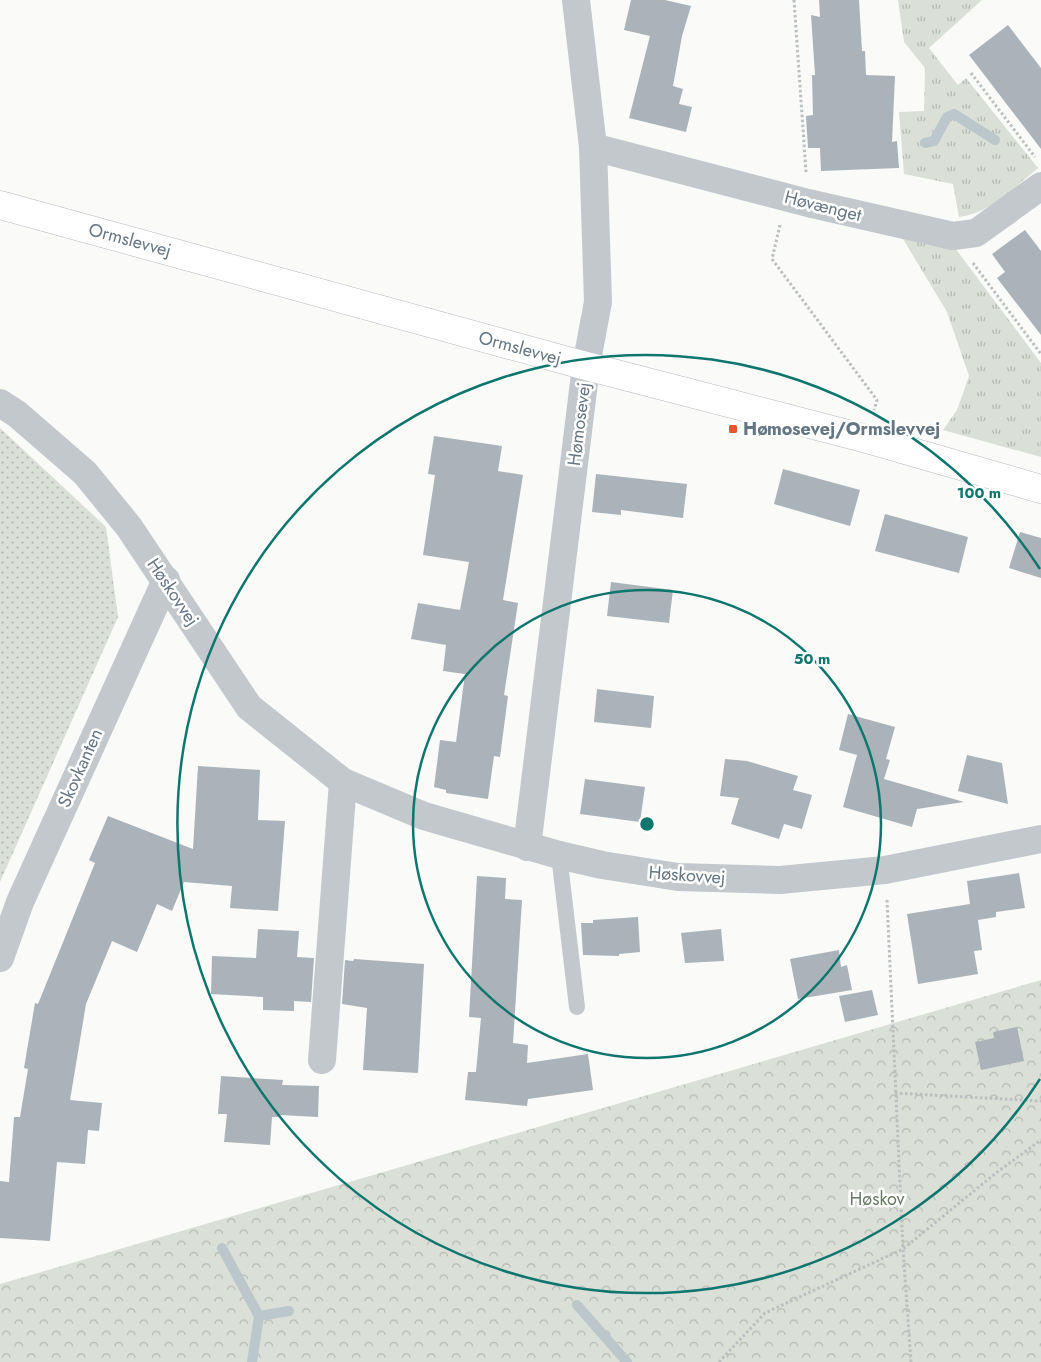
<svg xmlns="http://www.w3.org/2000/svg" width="1041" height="1362" font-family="Jost,sans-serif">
<defs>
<pattern id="grass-tufts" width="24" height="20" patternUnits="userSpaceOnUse" patternTransform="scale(1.25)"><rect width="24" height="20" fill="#dadfd7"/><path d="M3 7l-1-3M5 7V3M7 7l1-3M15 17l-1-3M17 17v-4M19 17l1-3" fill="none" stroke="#b4b9b4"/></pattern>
<pattern id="forest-crowns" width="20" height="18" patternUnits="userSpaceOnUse" patternTransform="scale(1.25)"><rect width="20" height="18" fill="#dadfd7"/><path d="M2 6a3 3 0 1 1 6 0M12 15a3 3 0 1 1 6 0" fill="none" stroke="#b4b9b4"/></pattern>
<pattern id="park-dots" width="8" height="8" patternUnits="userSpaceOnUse" patternTransform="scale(1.25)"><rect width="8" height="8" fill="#dadfd7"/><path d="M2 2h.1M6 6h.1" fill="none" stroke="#b4b9b4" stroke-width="1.8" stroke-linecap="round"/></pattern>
</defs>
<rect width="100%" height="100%" fill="#fafaf8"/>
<g fill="url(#grass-tufts)">
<path d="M 898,0 L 982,0 L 929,48 L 958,85 L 966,78 L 1038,168 C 1014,188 990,213 959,217 L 953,184 L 904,174 L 899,112 L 924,111 L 925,68 L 904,42 Z"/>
<polygon points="903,239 955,248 1041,363 1041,457 943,430 957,410 969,376 947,312"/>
</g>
<polygon fill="url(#forest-crowns)" points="1041,980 1041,1362 0,1362 0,1284"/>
<polygon fill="url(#park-dots)" points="0,428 106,527 118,617 0,882"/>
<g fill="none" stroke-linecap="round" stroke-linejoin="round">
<g stroke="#bbc7cb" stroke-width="10">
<polyline points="925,143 934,141 947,117 954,114 995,140"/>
<polyline points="222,1248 259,1316 252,1362"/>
<polyline points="577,1305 627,1362"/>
<polyline points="259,1316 289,1311"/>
</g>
</g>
<g fill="#aab3b9">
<polygon points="631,0 665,0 691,6 682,36 673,86 683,89 679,104 692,107 686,132 629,118 650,36 624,30"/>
<polygon points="819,0 859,0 862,51 865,51 866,75 895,76 892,142 897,141 899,168 821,171 820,148 808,148 806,116 813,115 812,75 815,75 811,15 820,17"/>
<polygon points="1008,25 1041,68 1041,149 969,55"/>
<polygon points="1025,230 1041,251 1041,335 997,278 1005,272 992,254"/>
<polygon points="434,436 502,446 498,471 523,475 503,600 518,603 504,695 508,696 500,757 494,756 488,799 446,793 446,790 434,787 440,740 456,742 465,674 443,671 446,645 411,639 418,603 460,610 469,562 423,555 435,475 428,474"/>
<polygon points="783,469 860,490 850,526 774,504"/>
<polygon points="596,474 687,484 683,518 621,510 621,515 592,512"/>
<polygon points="885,514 968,537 959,573 875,551"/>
<polygon points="1020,532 1041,538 1041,578 1009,568"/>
<polygon points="611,582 673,590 669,623 607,616"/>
<polygon points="597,689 654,696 651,728 594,722"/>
<polygon points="848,714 895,727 886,759 890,760 884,779 964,802 917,809 912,827 843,807 857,755 839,750"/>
<polygon points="967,755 1002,763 1008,804 958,791"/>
<polygon points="725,759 747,761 798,776 793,790 812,795 802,829 784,824 779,839 731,824 739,798 720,796"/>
<polygon points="198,766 260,770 258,820 285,821 278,911 230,908 232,886 184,882 172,911 157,904 137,952 112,941 86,1004 70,1100 102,1103 99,1131 88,1130 85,1164 57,1162 50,1241 0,1238 0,1181 9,1182 14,1117 20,1117 28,1069 24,1068 35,1003 38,1004 95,863 89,860 108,816 193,849"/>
<polygon points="585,779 645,787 640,822 580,814"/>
<polygon points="1019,873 1025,908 996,912 996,917 978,920 982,950 974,951 978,974 918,984 907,914 970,904 967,881"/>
<polygon points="477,876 506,878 505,899 522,900 513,1043 528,1045 527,1063 588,1054 593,1090 528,1099 527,1106 465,1100 468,1072 476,1072 481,1018 469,1017"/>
<polygon points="638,917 640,952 619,954 619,956 583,955 581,923 593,923 593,920"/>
<polygon points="258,929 299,931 297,957 314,958 311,1002 294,1001 294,1011 263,1010 263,997 211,994 212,956 256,958"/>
<polygon points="721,929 724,961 685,963 681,933"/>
<polygon points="839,950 841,967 847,965 852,990 798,999 790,959"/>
<polygon points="354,959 424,964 418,1073 363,1070 367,1008 342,1004 345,960 353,961"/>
<polygon points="872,990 878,1015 845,1022 839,996"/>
<polygon points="1017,1027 1024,1061 981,1070 975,1042 994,1038 993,1032"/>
<polygon points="221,1076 283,1080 282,1085 319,1086 318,1117 280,1115 280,1117 272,1117 270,1145 224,1142 227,1114 218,1114"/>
</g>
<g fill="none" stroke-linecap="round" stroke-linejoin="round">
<g stroke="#b3babf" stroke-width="29">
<polyline id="secondary" points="0,205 586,366 867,439 1041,489"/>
</g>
<g stroke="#bbbfc2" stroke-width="3" stroke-dasharray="2.5 2.5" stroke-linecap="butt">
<polyline points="794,0 806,172"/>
<polyline points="971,73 1035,157"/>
<polyline points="780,225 772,259 877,400 874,410"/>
<polyline points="973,263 1041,354"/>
<polyline points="887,900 903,1249 911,1362"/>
<polyline points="895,1093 1041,1101"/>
<polyline points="719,1362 765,1313 903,1249 996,1173 1041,1140"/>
</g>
<polyline stroke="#c3c8cc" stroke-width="16" points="559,855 577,1007"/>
<g stroke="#c3c8cc" stroke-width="28">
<polyline points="593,147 808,203 953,236 976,233 1041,186"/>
<polyline points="0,403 17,414 85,473 129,527 249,707 343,782 424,816 559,855 602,865 678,877 780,880 885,870 1041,839"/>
<polyline points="527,847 586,366 598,302 593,147 576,0"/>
<polyline points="0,958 20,902 166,580"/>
<polyline points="322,1060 343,782"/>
</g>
<use href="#secondary" stroke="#fff" stroke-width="28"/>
</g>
<g fill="none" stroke="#0f766e" stroke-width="2.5">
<circle cx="647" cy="824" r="234"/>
<path d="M1040 1079A469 469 0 1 1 1040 569"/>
</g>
<rect fill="#e4572e" stroke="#fff" stroke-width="2" x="728" y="424" width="10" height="10" rx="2.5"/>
<g text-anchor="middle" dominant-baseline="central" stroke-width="5" stroke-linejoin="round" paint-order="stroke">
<g font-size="18" fill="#657683" stroke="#fff">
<text transform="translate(823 206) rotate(14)">Høvænget</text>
<text transform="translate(130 240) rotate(15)">Ormslevvej</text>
<text transform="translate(520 348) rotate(15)">Ormslevvej</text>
<text transform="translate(579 424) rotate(-83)">Hømosevej</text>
<text transform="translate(173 592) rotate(56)">Høskovvej</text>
<text transform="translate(80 768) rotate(-66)">Skovkanten</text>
<text transform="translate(687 875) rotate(4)">Høskovvej</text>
</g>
<g font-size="18" font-weight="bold" fill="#657683" stroke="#fff" text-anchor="start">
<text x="743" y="429">Hømosevej/Ormslevvej</text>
</g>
<g font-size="18" fill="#687a64" stroke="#fff">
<text x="877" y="1199">Høskov</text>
</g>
</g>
<circle cx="647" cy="824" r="8" fill="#0f766e" stroke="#fff" stroke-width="2.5"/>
<g font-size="15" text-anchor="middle" font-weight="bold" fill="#0f766e" stroke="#fff" stroke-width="5" stroke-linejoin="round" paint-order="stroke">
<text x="979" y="498">100 m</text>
<text x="812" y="664">50 m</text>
</g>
</svg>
